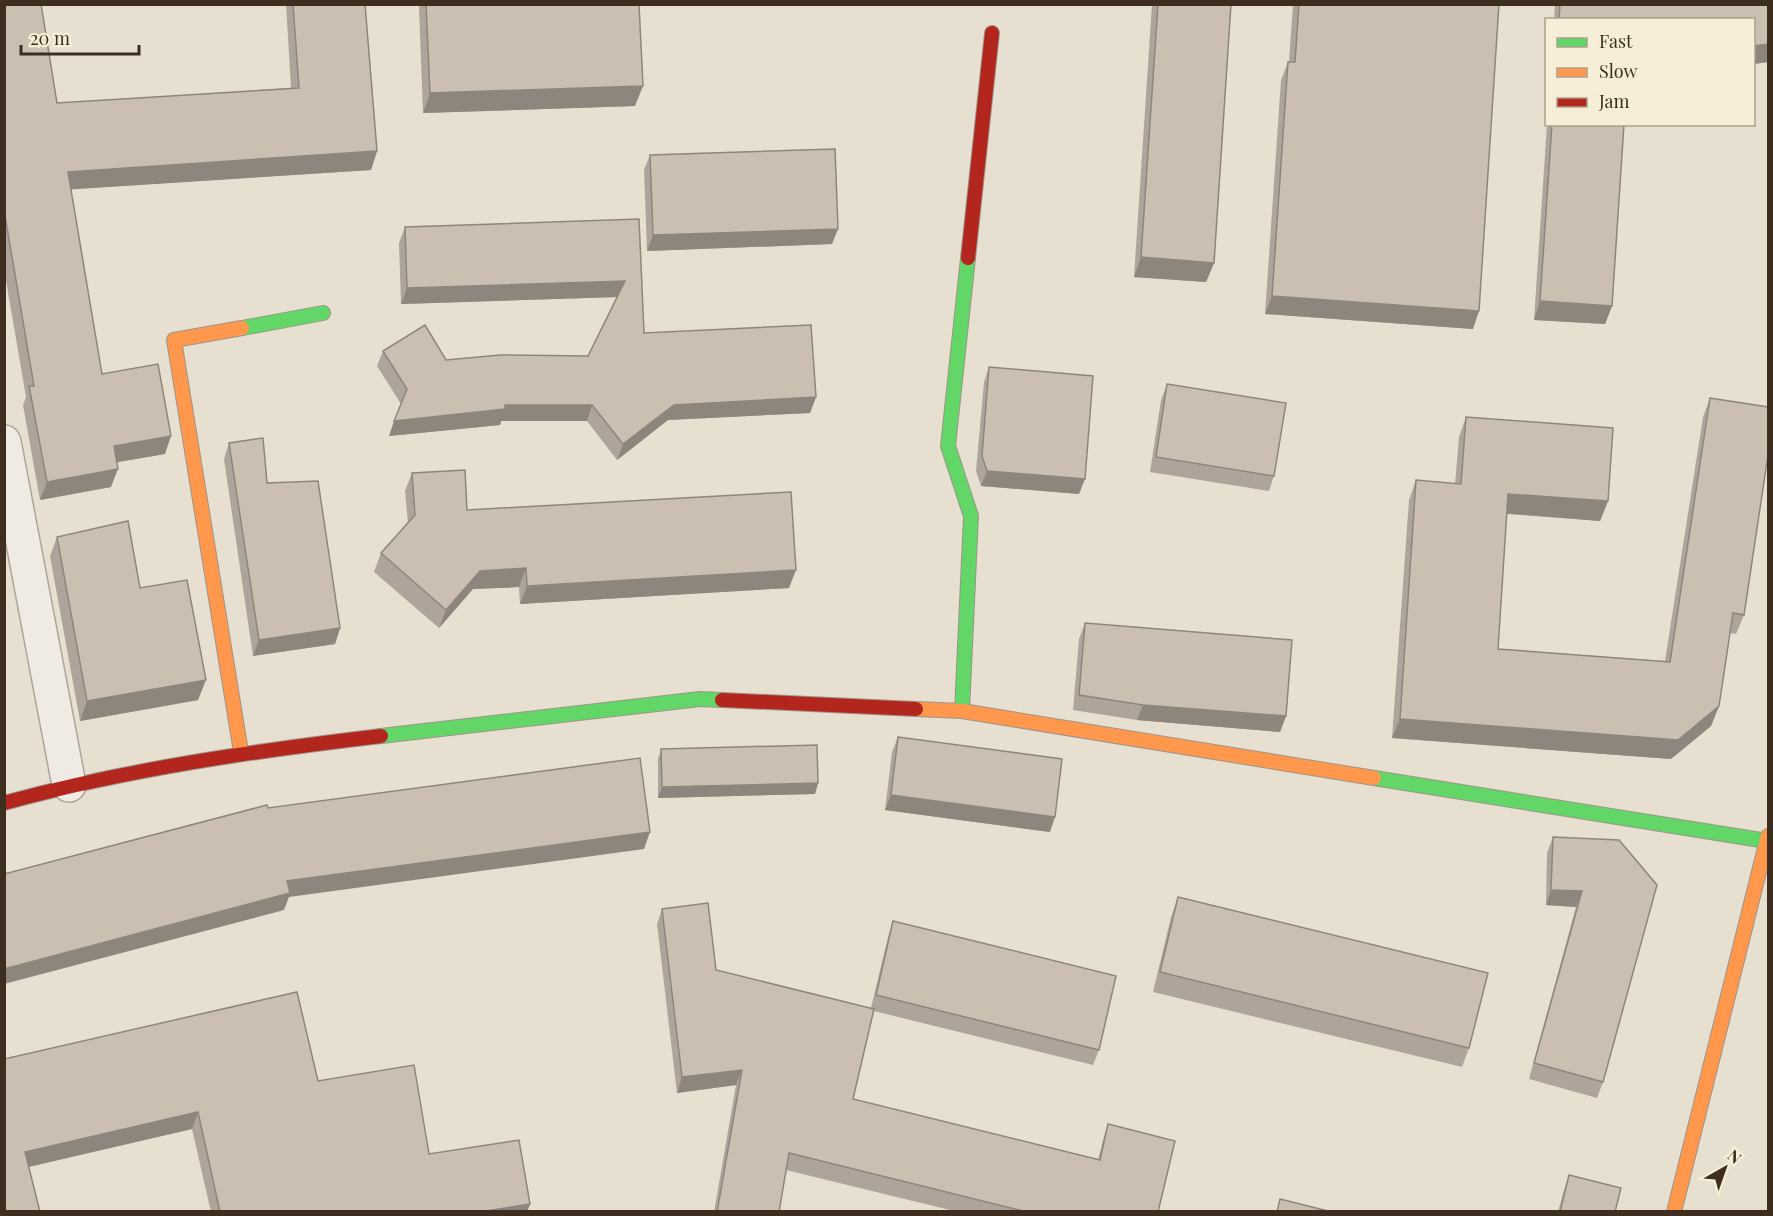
<svg xmlns="http://www.w3.org/2000/svg" width="1773" height="1216" font-family="'Playfair Display',serif">
<rect width="100%" height="100%" fill="#e7e0d1"/>
<g fill="none" stroke-linecap="round" stroke-linejoin="round">
<g stroke="#ada599" stroke-width="36">
<polyline id="street" points="4,442 69,785"/>
</g>
<g stroke="#9c958a" stroke-width="16">
<g id="fast">
<polyline points="242,328 323,313"/>
<polyline points="962,711 971,516 948,446 968,258"/>
<polyline points="381,736 700,699 722,700"/>
<polyline points="1374,778 1767,841"/>
</g>
</g>
<g stroke="#9c958a" stroke-width="16">
<g id="slow">
<polyline points="916,709 962,711 1374,778"/>
<polyline points="241,752 174,340 242,328"/>
<polyline points="1674,1212 1768,836"/>
</g>
</g>
<g stroke="#9c958a" stroke-width="16">
<g id="jam">
<polyline points="968,258 992,33"/>
<polyline points="722,700 916,709"/>
<path d="M 4,803 C 128,769 254,751 381,736"/>
</g>
</g>
<use href="#street" stroke="#efebe3" stroke-width="33"/>
<use href="#fast" stroke="#63d668" stroke-width="14"/>
<use href="#slow" stroke="#ff974d" stroke-width="14"/>
<use href="#jam" stroke="#b3261e" stroke-width="14"/>
</g>
<g fill="#afa499">
<polygon points="4,4 57,103 291,88 286,4 365,4 377,151 371,170 71,189 102,374 165,454 117,462 111,487 40,500 23,405 26,397 4,269"/>
<polygon points="420,4 639,4 635,106 423,113 419,8"/>
<polygon points="1152,4 1231,4 1214,263 1206,282 1134,277"/>
<polygon points="1293,4 1499,4 1473,329 1265,314 1281,80 1288,62 1289,62"/>
<polygon points="1555,4 1768,4 1768,62 1754,64 1754,20 1554,20"/>
<polygon points="1547,124 1624,124 1612,306 1605,324 1534,320"/>
<polygon points="650,155 832,244 647,251 644,170"/>
<polygon points="639,219 644,333 816,397 810,413 668,420 617,460 587,421 501,421 500,425 389,436 401,404 377,366 383,351 446,360 588,356 617,297 401,304 399,243 405,227"/>
<polygon points="989,367 1079,494 981,486 976,471 984,382"/>
<polygon points="1167,384 1274,476 1269,491 1150,472 1161,400"/>
<polygon points="1710,398 1744,615 1736,634 1730,633 1719,706 1711,726 1671,759 1392,738 1409,500 1416,480 1455,484 1459,437 1466,417 1608,501 1600,521 1507,514 1498,649 1665,661 1703,417"/>
<polygon points="229,443 267,483 340,628 335,644 253,656 224,459"/>
<polygon points="412,473 467,510 789,588 520,604 519,587 473,589 439,628 374,572 381,553 408,523 405,491"/>
<polygon points="57,537 198,700 80,721 50,556"/>
<polygon points="1085,623 1286,716 1280,732 1137,720 1073,710 1079,639"/>
<polygon points="898,737 1050,832 885,810 892,752"/>
<polygon points="661,749 818,783 815,794 658,798 658,759"/>
<polygon points="1553,837 1657,885 1603,1082 1597,1098 1529,1079 1576,907 1546,905 1547,853"/>
<polygon points="1178,897 1469,1048 1462,1067 1153,992 1171,917"/>
<polygon points="662,909 716,970 871,1008 888,937 893,921 1099,1050 1093,1065 874,1011 853,1099 1098,1160 1103,1140 1108,1124 1158,1212 958,1212 786,1170 779,1212 714,1212 736,1085 677,1093 657,924"/>
<polygon points="4,1059 318,1081 429,1154 530,1204 527,1212 211,1212 192,1129 29,1167 4,1212"/>
<polygon points="1569,1175 1615,1212 1558,1212 1564,1190"/>
</g>
<g fill="#8e867d">
<polygon points="1768,44 1768,62 1754,64 1754,46"/>
<polygon points="643,86 635,106 423,113 430,93"/>
<polygon points="377,151 371,170 62,190 68,172"/>
<polygon points="838,229 832,244 647,251 653,235"/>
<polygon points="1141,257 1214,263 1206,282 1134,277"/>
<polygon points="625,281 619,297 401,304 407,288"/>
<polygon points="1272,296 1479,311 1473,329 1265,314"/>
<polygon points="1540,301 1612,306 1605,324 1534,320"/>
<polygon points="816,397 810,413 668,420 617,460 623,444 674,405"/>
<polygon points="505,405 592,405 587,421 501,421 500,425 389,436 394,421"/>
<polygon points="171,436 165,454 107,464 114,446"/>
<polygon points="118,469 111,487 40,500 47,482"/>
<polygon points="987,471 1085,479 1079,494 981,486"/>
<polygon points="1508,494 1608,501 1600,521 1501,513"/>
<polygon points="526,568 519,587 473,589 439,628 446,610 480,571"/>
<polygon points="796,570 789,588 520,604 527,586"/>
<polygon points="340,628 335,644 253,656 259,640"/>
<polygon points="206,680 198,700 80,721 87,701"/>
<polygon points="1143,705 1286,716 1280,732 1137,720"/>
<polygon points="1719,706 1711,726 1671,759 1392,738 1400,719"/>
<polygon points="818,783 815,794 658,798 662,787"/>
<polygon points="891,795 1055,817 1050,832 885,810"/>
<polygon points="650,832 644,849 289,897 284,910 4,984 4,969 287,881"/>
<polygon points="1551,890 1582,891 1576,907 1546,905"/>
<polygon points="742,1070 736,1085 677,1093 682,1077"/>
<polygon points="198,1112 192,1129 19,1169 25,1152"/>
<polygon points="530,1204 527,1212 480,1212"/>
</g>
<g fill="#cbbfb2" stroke="#8e867d" stroke-width="1.5">
<polygon points="4,4 41,4 57,103 299,88 293,4 365,4 377,151 68,172 102,374 158,364 171,436 114,446 118,469 47,482 29,386 34,386 4,210"/>
<polygon points="426,4 639,4 643,86 430,93"/>
<polygon points="1158,4 1231,4 1214,263 1141,257"/>
<polygon points="1299,4 1499,4 1479,311 1272,296 1288,62 1295,62"/>
<polygon points="1560,4 1768,4 1768,44 1754,46 1754,20 1559,20"/>
<polygon points="1552,124 1624,124 1612,306 1540,301"/>
<polygon points="835,149 838,229 653,235 650,155"/>
<polygon points="639,219 644,333 811,325 816,397 674,405 623,444 592,405 505,405 505,409 394,421 407,389 383,351 425,325 446,360 500,355 588,356 625,281 407,288 405,227"/>
<polygon points="989,367 1093,376 1085,479 987,471 982,456"/>
<polygon points="1167,384 1286,403 1274,476 1156,457"/>
<polygon points="1710,398 1768,407 1768,455 1744,615 1733,613 1719,706 1678,740 1400,719 1416,480 1461,484 1466,417 1613,428 1608,501 1508,494 1498,649 1670,662"/>
<polygon points="263,438 267,483 318,481 340,628 259,640 229,443"/>
<polygon points="465,470 467,510 791,492 796,570 527,586 526,568 480,571 446,610 381,553 415,515 412,473"/>
<polygon points="128,521 140,588 187,580 206,680 87,701 57,537"/>
<polygon points="1085,623 1292,640 1286,716 1143,705 1079,695"/>
<polygon points="898,737 1062,759 1055,817 891,795"/>
<polygon points="817,745 818,783 662,787 661,749"/>
<polygon points="640,758 650,832 287,881 290,893 4,969 4,874 267,805 268,808"/>
<polygon points="1553,837 1619,840 1657,885 1603,1082 1534,1063 1582,891 1551,890"/>
<polygon points="1178,897 1488,973 1469,1048 1160,972"/>
<polygon points="708,903 716,970 874,1009 853,1099 1100,1160 1108,1124 1175,1141 1158,1212 1027,1212 789,1153 779,1212 717,1212 742,1070 682,1077 662,909"/>
<polygon points="893,921 1116,976 1099,1050 876,995"/>
<polygon points="297,992 318,1081 414,1065 429,1154 519,1140 530,1204 480,1212 220,1212 198,1112 25,1152 40,1212 4,1212 4,1059"/>
<polygon points="1569,1175 1621,1188 1615,1212 1560,1212"/>
<polygon points="1280,1199 1332,1212 1277,1212"/>
</g>
<rect width="1773" height="1216" fill="none" stroke="#3d2e20" stroke-width="12"/>
<rect x="1545" y="18" width="210" height="108" fill="#f7eed8" stroke="#ada18e" stroke-width="1.5"/>
<rect x="1557" y="38" width="30" height="9" fill="#63d668" stroke="#ada18e" stroke-width="1.5"/>
<text x="1599" y="48" font-size="18" fill="#3d2e20">Fast</text>
<rect x="1557" y="68" width="30" height="9" fill="#ff974d" stroke="#ada18e" stroke-width="1.5"/>
<text x="1599" y="78" font-size="18" fill="#3d2e20">Slow</text>
<rect x="1557" y="98" width="30" height="9" fill="#b3261e" stroke="#ada18e" stroke-width="1.5"/>
<text x="1599" y="108" font-size="18" fill="#3d2e20">Jam</text>
<g transform="translate(1725 1168) rotate(40)" stroke="#f7eed8" stroke-width="4.5" paint-order="stroke">
<path d="M0-4.5L10 22L0 15L-10 22Z" fill="#3d2e20"/>
<text y="-9" font-size="16" font-weight="bold" text-anchor="middle" fill="#3d2e20">N</text>
</g>
<path d="M21 45v9h118v-9" fill="none" stroke="#3d2e20" stroke-width="3"/>
<text x="30" y="45" font-size="18" fill="#3d2e20" stroke="#f7eed8" stroke-width="4.5" paint-order="stroke">20 m</text>
</svg>
